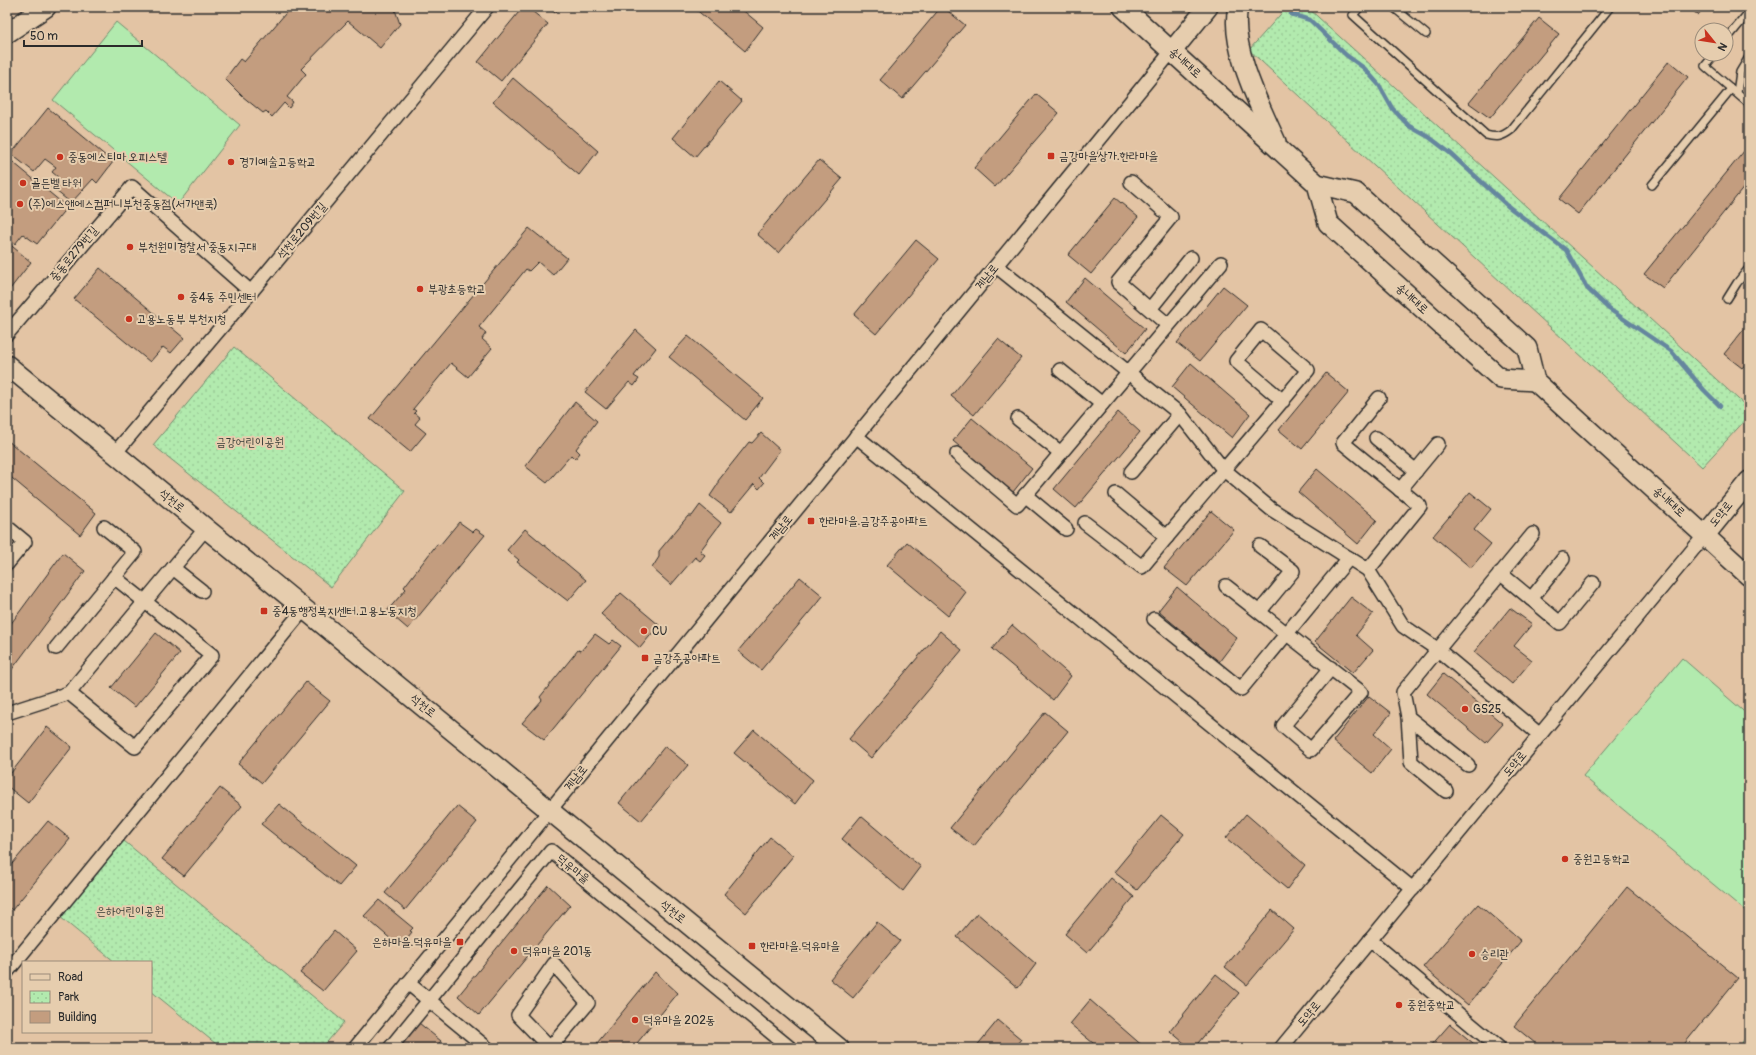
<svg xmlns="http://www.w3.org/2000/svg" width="1756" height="1055" font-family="Pangolin,'Poor Story',sans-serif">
<defs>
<pattern id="park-dots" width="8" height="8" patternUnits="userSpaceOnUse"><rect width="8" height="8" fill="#b2eaae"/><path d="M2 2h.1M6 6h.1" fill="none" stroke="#99c996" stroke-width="1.8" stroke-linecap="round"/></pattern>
</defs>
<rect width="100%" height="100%" fill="#e3c4a4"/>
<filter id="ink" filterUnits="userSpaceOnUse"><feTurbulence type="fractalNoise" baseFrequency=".025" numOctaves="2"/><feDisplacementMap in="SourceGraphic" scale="8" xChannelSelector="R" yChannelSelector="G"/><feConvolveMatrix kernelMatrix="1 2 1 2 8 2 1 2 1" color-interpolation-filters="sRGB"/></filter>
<g filter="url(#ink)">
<g fill="#b2eaae" stroke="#6e8a6c">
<polygon points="116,22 240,125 178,204 53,100"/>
<polygon points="1682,658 1749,716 1749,914 1583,776"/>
<polygon points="1749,1034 1749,1048 1737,1048"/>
</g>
<g fill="url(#park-dots)" stroke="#6e8a6c">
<polygon points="1287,7 1307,7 1749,409 1749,416 1702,467 1249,50"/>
<polygon points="234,347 405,491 331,587 153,445"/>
<polygon points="124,841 344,1022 322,1048 221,1048 151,991 151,962 115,962 60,917"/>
</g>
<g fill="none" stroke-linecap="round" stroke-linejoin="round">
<polyline stroke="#65869e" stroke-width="4.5" points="1291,14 1310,20 1346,55 1364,68 1379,85 1392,108 1409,126 1429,137 1450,153 1509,207 1566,250 1587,288 1609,309 1671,351 1704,390 1720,406"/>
</g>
<g fill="#c39d7f" stroke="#2b2b2b">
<polygon points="291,7 394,7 400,24 380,48 348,21 301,69 306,74 287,97 293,102 289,108 284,103 272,117 266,111 263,113 242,96 225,79 240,59 244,62"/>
<polygon points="523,7 527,7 548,24 501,81 478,62"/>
<polygon points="548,7 560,7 555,13"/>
<polygon points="693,7 739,7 763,27 745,51"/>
<polygon points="941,7 943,7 965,25 902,99 880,80"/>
<polygon points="1688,7 1704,7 1698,15"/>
<polygon points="1539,18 1559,34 1490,118 1469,103"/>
<polygon points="1669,61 1688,77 1578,214 1559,199"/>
<polygon points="513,78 598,151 579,175 493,102"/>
<polygon points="719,81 742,101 695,157 673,138"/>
<polygon points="1036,94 1059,113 995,187 974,168"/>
<polygon points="48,108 113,162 97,183 93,179 71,203 51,187 58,177 52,172 56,167 45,159 34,172 11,154"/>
<polygon points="1749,145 1749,181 1663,288 1644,274"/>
<polygon points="8,158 67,207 37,244 23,234 15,244 7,238 7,160"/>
<polygon points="819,160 842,179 779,253 757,234"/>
<polygon points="1115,198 1138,217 1091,274 1068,255"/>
<polygon points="529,228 567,258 553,275 538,262 529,271 526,269 479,327 486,333 482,339 492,348 468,377 451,363 413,409 416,411 414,413 420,418 415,424 426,433 410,452 370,419"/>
<polygon points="916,240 939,259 876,334 854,315"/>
<polygon points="7,242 31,262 7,293"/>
<polygon points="100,268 184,338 171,353 163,347 150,362 74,299"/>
<polygon points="1085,278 1145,329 1126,353 1066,302"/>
<polygon points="1223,286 1247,305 1200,361 1177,343"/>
<polygon points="1749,323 1749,360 1742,368 1724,354"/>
<polygon points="636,330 656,348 634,376 639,379 634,386 629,382 606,409 585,392"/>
<polygon points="688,336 763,398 745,420 669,357"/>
<polygon points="998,339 1021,358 974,415 951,396"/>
<polygon points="1191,363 1250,414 1232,438 1172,387"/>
<polygon points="1326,373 1349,392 1302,449 1279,430"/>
<polygon points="575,402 597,421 576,449 580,453 575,459 571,455 547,483 525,466"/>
<polygon points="1118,412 1140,432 1076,508 1054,489"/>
<polygon points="972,418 1032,468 1013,492 953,441"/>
<polygon points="761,433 780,450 759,478 764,483 759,489 754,484 731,512 710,496 718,484 718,481 749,442 752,443"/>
<polygon points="7,440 96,513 80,535 7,474"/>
<polygon points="1317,469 1377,520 1358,544 1298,492"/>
<polygon points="1470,492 1491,509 1474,530 1491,544 1471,568 1433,536"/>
<polygon points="700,505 721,523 700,551 705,555 700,561 695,557 671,585 652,568 659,557 659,551 688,516 692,516"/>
<polygon points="1211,511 1234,530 1187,586 1164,568"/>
<polygon points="459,522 473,532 476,529 485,535 408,629 387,611 406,589 404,587 437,544 440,545"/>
<polygon points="525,529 586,580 568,601 517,562 519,560 507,550"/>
<polygon points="907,542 966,592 948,616 887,565"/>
<polygon points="63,553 85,571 7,676 7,629"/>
<polygon points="800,577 823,596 761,670 738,651"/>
<polygon points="1177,587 1237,638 1219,662 1158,611"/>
<polygon points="621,593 659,625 640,648 601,614"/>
<polygon points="1351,597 1373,614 1356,635 1373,650 1353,673 1315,642"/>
<polygon points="1510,608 1532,624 1514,646 1532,660 1512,684 1474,652"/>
<polygon points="1012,625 1071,676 1053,700 992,649"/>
<polygon points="940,631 962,650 871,758 849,739"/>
<polygon points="156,633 180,653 135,707 111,688"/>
<polygon points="595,634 609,644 613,640 621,646 544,740 522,723 542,700 540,697 578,650 581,651"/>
<polygon points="1443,674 1503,724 1486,743 1427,694"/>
<polygon points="306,682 330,701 262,783 238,764"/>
<polygon points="1369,696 1391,713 1374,734 1391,749 1372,773 1333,741"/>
<polygon points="1045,712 1068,731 974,846 950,828"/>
<polygon points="47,727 72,747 28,803 7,786 7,778"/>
<polygon points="754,730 813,780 795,804 734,753"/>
<polygon points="665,746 688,765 641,821 619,803"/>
<polygon points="220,788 242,806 184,876 162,859"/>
<polygon points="279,804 356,866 339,886 261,824"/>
<polygon points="457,806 477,822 405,910 385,893"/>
<polygon points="1246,814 1305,865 1287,889 1226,838"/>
<polygon points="1161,815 1184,834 1137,890 1114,872"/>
<polygon points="861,816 921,867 903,891 842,839"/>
<polygon points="48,821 70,839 12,910 7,906 7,870"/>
<polygon points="770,837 793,856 746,913 724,894"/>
<polygon points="1111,878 1134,897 1087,953 1065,934"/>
<polygon points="548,885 570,905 479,1015 458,996"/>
<polygon points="1627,887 1738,978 1681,1048 1541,1048 1514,1026"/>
<polygon points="379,900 413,928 410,931 412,932 400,947 364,916"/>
<polygon points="1478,904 1521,941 1468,1005 1423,967"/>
<polygon points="1272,910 1294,929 1247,985 1225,967"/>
<polygon points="977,913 1036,964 1018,988 957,937"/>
<polygon points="877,922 900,941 853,998 830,979"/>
<polygon points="334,931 357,951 323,991 300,973"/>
<polygon points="655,972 678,993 633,1048 593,1048"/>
<polygon points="1216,974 1239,993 1194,1048 1190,1048 1170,1031"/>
<polygon points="1090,1000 1145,1048 1099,1048 1070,1024"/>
<polygon points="998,1020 1021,1039 1014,1048 975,1048"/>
<polygon points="419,1023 441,1041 435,1048 399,1048"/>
<polygon points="1450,1024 1479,1048 1429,1048"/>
</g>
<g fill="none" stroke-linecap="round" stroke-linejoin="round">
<g stroke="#2b2b2b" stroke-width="10">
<g id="lane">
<path d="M 1360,7 L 1353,15 L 1486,135 C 1496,138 1502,137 1511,130 L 1610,7"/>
<polyline points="1393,7 1426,34"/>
<polyline points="1726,40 1749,12"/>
<polyline points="1715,54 1705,66 1749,104"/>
<polyline points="1737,93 1740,72 1749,57"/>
<polyline points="1652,185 1731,89"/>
<polyline points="1727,299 1737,283 1749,268"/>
</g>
</g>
<g stroke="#2b2b2b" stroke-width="16">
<g id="street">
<polyline points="1131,182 1171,217 1118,282 1168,325"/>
<polyline points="996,266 1180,414 1223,469 1271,509 1368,570 1403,626 1437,649 1540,735"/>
<polyline points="1150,309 1191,258"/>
<polyline points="7,334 132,187 251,292"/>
<polyline points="1060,370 1102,404"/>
<polyline points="1018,419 1061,453"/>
<polyline points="856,436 1413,889"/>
<polyline points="1376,438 1416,471"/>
<polyline points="115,453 251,292 487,7"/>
<polyline points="957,454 1017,505 1221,263"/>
<polyline points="1131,472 1180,414"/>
<polyline points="1400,490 1438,444"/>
<polyline points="1116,494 1167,537"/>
<polyline points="1025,495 1066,529"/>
<path d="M 1085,523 L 1142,567 C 1197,500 1254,436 1308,370 L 1261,330 L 1236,361 L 1283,401"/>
<polyline points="7,527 25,542 7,564"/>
<polyline points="173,568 202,591"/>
<polyline points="1368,570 1420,506 1343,443 1379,398"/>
<polyline points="1500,573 1560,623 1593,583"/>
<polyline points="1226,586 1361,692 1311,750 1283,726 1331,668"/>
<polyline points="1531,599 1563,559"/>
<polyline points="1260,611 1293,571 1260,546"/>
<polyline points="1154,619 1241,689 1349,558"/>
<polyline points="56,648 135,552 104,527"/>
<polyline points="69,693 135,747 212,655 114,577"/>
<polyline points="7,713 69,693 206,528"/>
<polyline points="1408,717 1411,762 1446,791"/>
<polyline points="1468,765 1408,717 1403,692 1533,534"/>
<polyline points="1370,940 1499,1048"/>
<polygon points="554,964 588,1003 550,1048 518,1015"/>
<polyline points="7,972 304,609"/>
<polyline points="408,983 487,1048"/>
<polyline points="355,1048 1172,51"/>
<polyline points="390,1048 551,851 790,1048"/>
<polyline points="1281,1048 1705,535"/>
</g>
</g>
<g stroke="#2b2b2b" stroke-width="22">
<g id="secondary">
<polyline points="1123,7 1317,184 1356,193 1527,348 1535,381 1749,576"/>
<path d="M 1238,7 C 1229,46 1260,106 1276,142"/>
<polyline points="7,33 46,7"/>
<polyline points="1172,51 1208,7"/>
<polyline points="1317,184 1328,223 1501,379 1535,381"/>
<polyline points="7,365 839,1048"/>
<polyline points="1705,535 1749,481"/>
</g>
</g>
<use href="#lane" stroke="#e6cdae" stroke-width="7"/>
<use href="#street" stroke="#e6cdae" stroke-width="13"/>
<use href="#secondary" stroke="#e6cdae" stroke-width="19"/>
</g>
</g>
<g fill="#c8321e" stroke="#e6cdae" stroke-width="1.5">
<rect x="1047" y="152" width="8" height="8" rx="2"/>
<circle cx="60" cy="157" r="4"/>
<circle cx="231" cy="162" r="4"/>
<circle cx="23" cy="183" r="4"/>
<circle cx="20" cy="204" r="4"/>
<circle cx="130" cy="247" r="4"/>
<circle cx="420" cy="289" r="4"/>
<circle cx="181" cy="297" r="4"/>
<circle cx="129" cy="319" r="4"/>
<rect x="807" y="517" width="8" height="8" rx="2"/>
<rect x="260" y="607" width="8" height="8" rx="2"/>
<circle cx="644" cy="631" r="4"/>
<rect x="641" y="654" width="8" height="8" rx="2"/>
<circle cx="1465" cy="709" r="4"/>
<circle cx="1565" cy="859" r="4"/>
<rect x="456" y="938" width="8" height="8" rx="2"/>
<rect x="748" y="942" width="8" height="8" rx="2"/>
<circle cx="514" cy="951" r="4"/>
<circle cx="1472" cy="954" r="4"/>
<circle cx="1399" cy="1005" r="4"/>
<circle cx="635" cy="1020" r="4"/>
</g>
<g text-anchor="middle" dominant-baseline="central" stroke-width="4" stroke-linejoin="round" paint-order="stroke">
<g font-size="12" fill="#2b2b2b" stroke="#e6cdae">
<text transform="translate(1185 63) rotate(42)">송내대로</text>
<text transform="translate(302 231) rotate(-50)">석천로209번길</text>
<text transform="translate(74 254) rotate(-50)">중동로279번길</text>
<text transform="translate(987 277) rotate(-51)">계남로</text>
<text transform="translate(1412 299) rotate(42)">송내대로</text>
<text transform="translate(172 501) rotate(39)">석천로</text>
<text transform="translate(1669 502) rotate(42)">송내대로</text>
<text transform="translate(1721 514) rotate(-51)">도약로</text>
<text transform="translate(781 528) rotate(-51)">계남로</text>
<text transform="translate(423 706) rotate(39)">석천로</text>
<text transform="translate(1515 764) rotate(-50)">도약로</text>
<text transform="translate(576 778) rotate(-51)">계남로</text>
<text transform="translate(573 869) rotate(39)">덕유마을</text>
<text transform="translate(673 912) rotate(39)">석천로</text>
<text transform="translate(1309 1014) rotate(-50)">도약로</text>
</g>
<g font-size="12" fill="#2b2b2b" stroke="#e6cdae" text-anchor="start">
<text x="1059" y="156">금강마을상가.한라마을</text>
<text x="68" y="157">중동에스티마 오피스텔</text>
<text x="239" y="162">경기예술고등학교</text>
<text x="31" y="183">골든벨 타워</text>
<text x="28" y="204">(주)에스앤에스컴퍼니부천중동점(서가앤쿡)</text>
<text x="138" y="247">부천원미경찰서 중동지구대</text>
<text x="428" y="289">부광초등학교</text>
<text x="189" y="297">중4동 주민센터</text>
<text x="137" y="319">고용노동부 부천지청</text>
<text x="819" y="521">한라마을.금강주공아파트</text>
<text x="272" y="611">중4동행정복지센터.고용노동지청</text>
<text x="652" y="631">CU</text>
<text x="653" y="658">금강주공아파트</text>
<text x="1473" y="709">GS25</text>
<text x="1573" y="859">중원고등학교</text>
<text x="452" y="942" text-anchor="end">은하마을.덕유마을</text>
<text x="760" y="946">한라마을.덕유마을</text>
<text x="522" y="951">덕유마을 201동</text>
<text x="1480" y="954">승리관</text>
<text x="1407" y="1005">중원중학교</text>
<text x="643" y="1020">덕유마을 202동</text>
</g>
<g font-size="12" fill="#383e38" stroke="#e6cdae">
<text x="250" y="442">금강어린이공원</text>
<text x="130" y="911">은하어린이공원</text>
</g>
</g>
<rect width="1756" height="1055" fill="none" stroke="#e6cdae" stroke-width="24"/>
<rect x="12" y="12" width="1732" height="1031" fill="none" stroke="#2b2b2b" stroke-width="1.5" filter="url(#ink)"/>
<rect x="22" y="961" width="130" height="72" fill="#e6cdae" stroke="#9b8c7a"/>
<rect x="30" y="974" width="20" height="6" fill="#e6cdae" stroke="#9b8c7a"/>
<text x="58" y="981" font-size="12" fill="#2b2b2b">Road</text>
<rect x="30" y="991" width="20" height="12" fill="url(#park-dots)" stroke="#9b8c7a"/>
<text x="58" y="1001" font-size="12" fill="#2b2b2b">Park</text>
<rect x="30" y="1011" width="20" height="12" fill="#c39d7f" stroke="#9b8c7a"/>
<text x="58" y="1021" font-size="12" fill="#2b2b2b">Building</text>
<g transform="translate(1714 42) rotate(120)"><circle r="19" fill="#e6cdae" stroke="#9b8c7a"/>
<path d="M0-3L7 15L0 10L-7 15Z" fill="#c8321e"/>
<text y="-6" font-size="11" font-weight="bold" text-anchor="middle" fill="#2b2b2b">N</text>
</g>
<path d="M24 40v6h118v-6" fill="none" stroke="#2b2b2b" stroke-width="2"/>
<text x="30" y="40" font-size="12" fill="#2b2b2b" stroke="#e6cdae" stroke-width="3" paint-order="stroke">50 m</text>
</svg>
